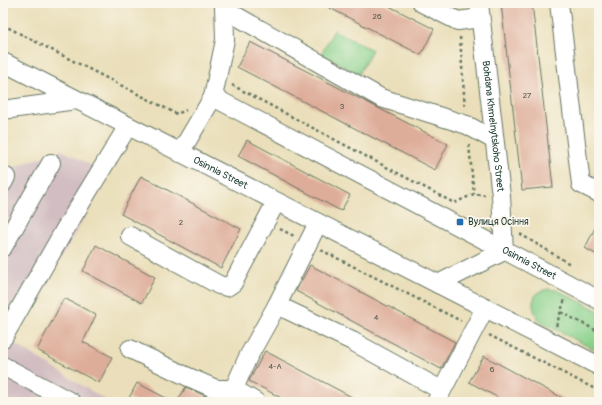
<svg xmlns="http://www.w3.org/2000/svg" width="602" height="405" font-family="Pangolin,sans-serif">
<rect width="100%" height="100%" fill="#fbf7ec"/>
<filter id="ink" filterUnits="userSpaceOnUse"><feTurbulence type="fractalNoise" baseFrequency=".025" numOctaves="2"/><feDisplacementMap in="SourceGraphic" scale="8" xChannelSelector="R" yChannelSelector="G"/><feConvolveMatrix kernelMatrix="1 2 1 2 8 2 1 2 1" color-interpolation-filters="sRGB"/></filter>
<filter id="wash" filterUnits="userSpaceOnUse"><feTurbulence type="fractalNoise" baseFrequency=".012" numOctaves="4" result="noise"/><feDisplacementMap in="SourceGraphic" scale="16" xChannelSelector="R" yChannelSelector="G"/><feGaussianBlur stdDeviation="0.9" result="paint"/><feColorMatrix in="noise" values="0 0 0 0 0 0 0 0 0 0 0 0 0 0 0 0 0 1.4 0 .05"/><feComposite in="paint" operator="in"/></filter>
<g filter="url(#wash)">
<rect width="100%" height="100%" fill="#eadfba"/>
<polygon fill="#d2bec2" points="62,150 89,164 106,180 22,325 10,341 109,402 3,402 3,171"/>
<g fill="#8ad18c" stroke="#548760">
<polygon points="334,30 372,50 359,74 321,54"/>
<path d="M 548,289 L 557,290 L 599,311 L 599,352 L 541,322 C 534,314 528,301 539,292 C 541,291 545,290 548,289 Z"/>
</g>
<g id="blocks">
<g fill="#dead9a">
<polygon points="320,3 383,3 434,29 421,55"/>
<polygon points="501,3 532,3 553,187 522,190"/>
<polygon points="250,42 448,144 435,170 237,67"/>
<polygon points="247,140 350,195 341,211 238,156"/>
<polygon points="141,176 241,229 221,268 121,214"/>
<polygon points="599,220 599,256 585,248"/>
<polygon points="96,245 155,277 142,303 83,271"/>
<polygon points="310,265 455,342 441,369 296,291"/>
<polygon points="64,298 96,315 83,342 112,357 99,383 37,350"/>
<polygon points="265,351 361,402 289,402 249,381"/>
<polygon points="484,356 570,402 506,402 469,382"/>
<polygon points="137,383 174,402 138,402 129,398"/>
<polygon points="186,387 212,399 218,400 218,402 177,402"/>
</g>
</g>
</g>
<g filter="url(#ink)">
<use href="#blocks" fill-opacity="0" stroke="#667663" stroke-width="1"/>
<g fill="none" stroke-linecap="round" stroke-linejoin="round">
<g stroke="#667663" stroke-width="20">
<g id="minor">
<polyline points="422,3 458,21 480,18"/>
<path id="s1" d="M 479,3 L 501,196 L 504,251"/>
<polyline points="559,3 581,184 599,193"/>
<polyline points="224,9 381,98 467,125 494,140"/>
<path id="s2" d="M 3,62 L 599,366"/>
<path id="s3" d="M 213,97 L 599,300"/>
<polyline points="3,110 76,100"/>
<polyline points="180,153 213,97 225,40 224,3"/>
<polyline points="3,183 6,177"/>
<polyline points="318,223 277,305 352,341 441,390"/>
<polyline points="130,236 219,285 227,287 233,283 276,202"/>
<polyline points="3,247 51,163"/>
<polyline points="438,284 504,251"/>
<polyline points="3,338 65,229 128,126"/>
<polyline points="130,349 186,376 216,389 234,389 256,402"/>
<polyline points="3,366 71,402"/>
<polyline points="228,402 248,357 277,305"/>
<polyline points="436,402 485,308"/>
</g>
</g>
<g stroke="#667663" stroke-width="2.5" stroke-dasharray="3 3" stroke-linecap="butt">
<polyline points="3,25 177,114 186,110"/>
<polyline points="460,37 465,108"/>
<polyline points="232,85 454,203 474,194 485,195"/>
<polyline points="469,145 474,194"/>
<polyline points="280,229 294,236"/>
<polyline points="520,234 570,264"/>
<polyline points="321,250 461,321"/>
<polyline points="561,312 599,332"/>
<polyline points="556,326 565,299"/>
<polyline points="489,335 599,391"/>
</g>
<use href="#minor" stroke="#fff" stroke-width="18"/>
</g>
</g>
<rect fill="#1f6fb2" stroke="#fbf7ec" stroke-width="1.5" x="456" y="218" width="8" height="8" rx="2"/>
<g text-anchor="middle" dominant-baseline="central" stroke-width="3.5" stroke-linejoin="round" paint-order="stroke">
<g font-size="8" fill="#4f594e">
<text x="377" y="16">26</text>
<text x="527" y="95">27</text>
<text x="342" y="106">3</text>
<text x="181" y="222">2</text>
<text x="376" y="317">4</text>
<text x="275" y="366">4-А</text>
<text x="492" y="369">6</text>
</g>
<g font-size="10" fill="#1f3d34" stroke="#fbf7ec">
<text stroke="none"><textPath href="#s1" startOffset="124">Bohdana Khmelnytskoho Street</textPath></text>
<text stroke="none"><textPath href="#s2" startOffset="244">Osinnia Street</textPath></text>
<text stroke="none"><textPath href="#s3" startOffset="357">Osinnia Street</textPath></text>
</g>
<g font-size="10" fill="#1f3d34" stroke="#fbf7ec" text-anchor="start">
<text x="468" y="222">Вулиця Осіння</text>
</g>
</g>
<rect width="602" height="405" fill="none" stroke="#fbf7ec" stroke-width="16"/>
</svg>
